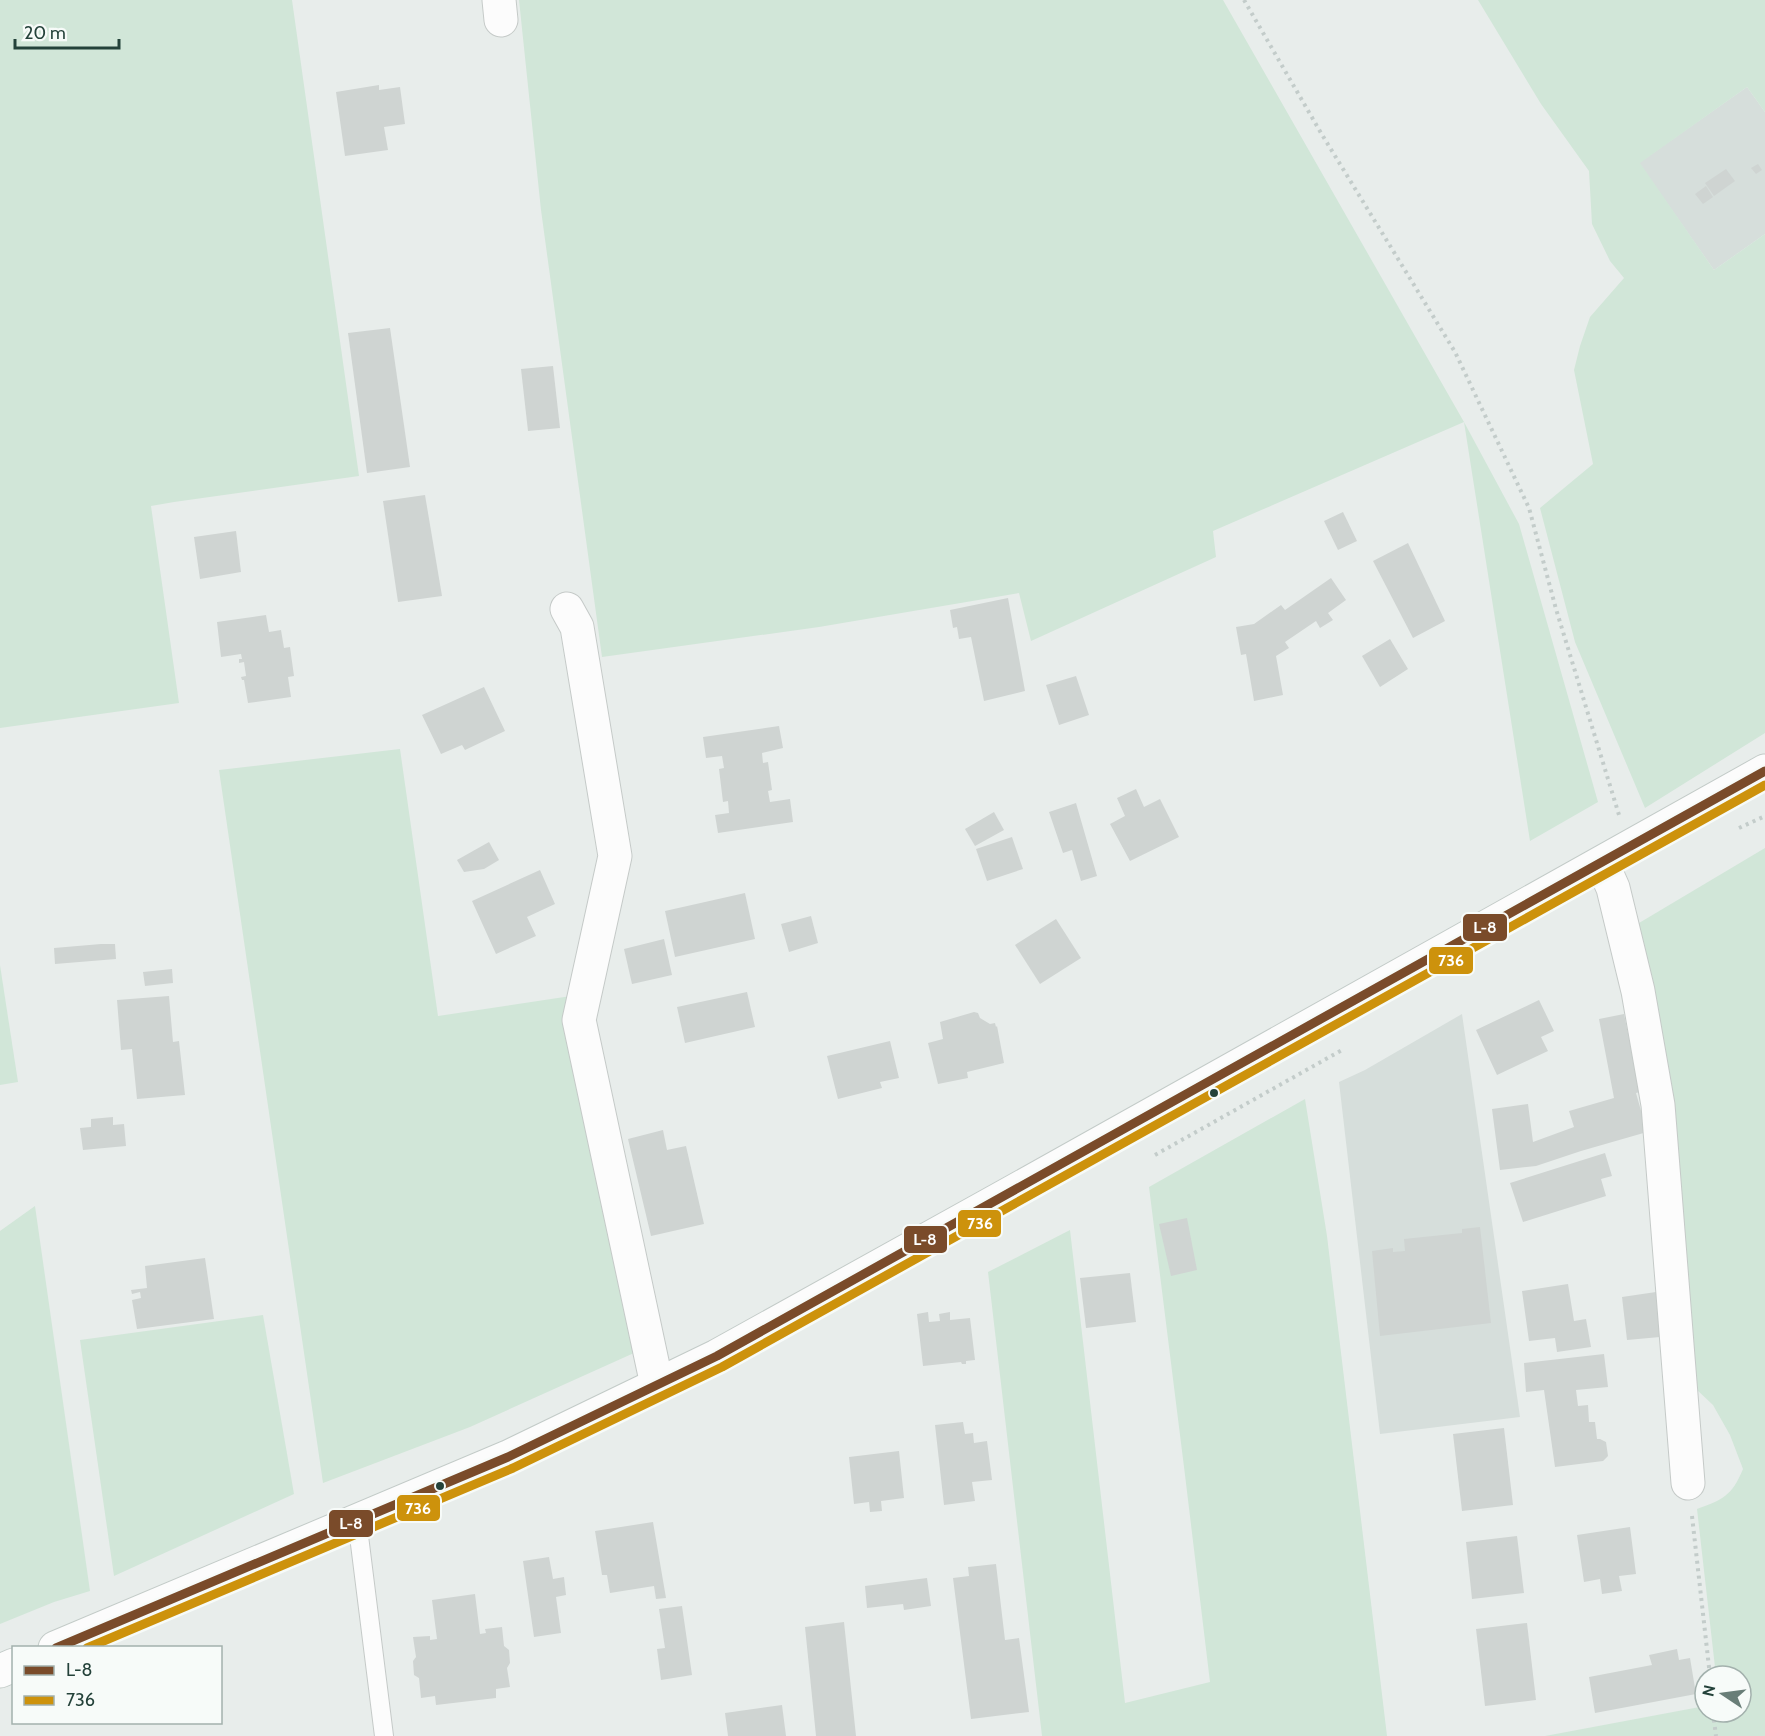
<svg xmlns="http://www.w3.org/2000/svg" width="1765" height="1736" font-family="Cabin,sans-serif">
<rect width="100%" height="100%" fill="#e8edeb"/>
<g fill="#d6dedb">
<polygon points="1747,87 1765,112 1765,234 1714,270 1639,163"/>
<polygon points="1462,1014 1520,1417 1380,1434 1339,1082 1365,1070"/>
</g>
<g fill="#d1e6d8">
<polygon points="0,0 292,0 359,476 174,502 151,506 179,703 0,728"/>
<polygon points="519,0 1223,0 1464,422 1519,524 1598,802 1530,841 1464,422 1213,531 1216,557 1031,641 1019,593 819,627 602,657 541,210"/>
<polygon points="1478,0 1765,0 1765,112 1747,87 1640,163 1714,270 1765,234 1765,733 1645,808 1575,642 1540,508 1593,464 1574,370 1580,346 1590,317 1624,278 1610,261 1592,224 1589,171 1541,104"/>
<polygon points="400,749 438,1016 571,996 634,1353 470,1427 323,1483 219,770"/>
<path d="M 1765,848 L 1765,1736 L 1545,1736 L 1705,1706 L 1705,1712 L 1741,1712 L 1741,1676 L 1716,1676 L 1697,1509 C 1722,1500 1732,1496 1743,1469 L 1730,1435 L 1713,1405 L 1695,1388 L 1634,926 Z"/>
<polygon points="0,965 18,1082 0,1085"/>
<polygon points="1305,1099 1327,1236 1387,1736 1042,1736 988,1272 1070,1230 1125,1703 1210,1682 1185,1475 1149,1187"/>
<polygon points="35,1206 90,1591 54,1602 0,1624 0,1231"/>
<polygon points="263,1315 294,1494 114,1576 80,1340"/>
</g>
<g fill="#cfd4d2">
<polygon points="379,85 379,90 400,87 405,124 384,127 388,150 345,156 336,92"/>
<polygon points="1758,164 1762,170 1756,174 1751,168"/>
<polygon points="1726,169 1735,181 1714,196 1705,183"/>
<polygon points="1706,186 1713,197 1703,204 1695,194"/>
<polygon points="390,328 410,467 367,473 348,333"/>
<polygon points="553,366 560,428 528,431 521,369"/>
<polygon points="425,495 442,596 398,602 383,501"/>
<polygon points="1343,512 1357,541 1338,550 1324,521"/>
<polygon points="236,531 241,572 200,579 194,537"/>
<polygon points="1408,543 1445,621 1413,638 1373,561"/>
<polygon points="1331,578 1346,600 1328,613 1333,620 1320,628 1316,621 1285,642 1289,648 1276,656 1283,695 1254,701 1246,654 1241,655 1236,627 1254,624 1281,605 1285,610"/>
<polygon points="1008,598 1025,691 984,701 971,637 959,639 957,627 953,628 950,610"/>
<polygon points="266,615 269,632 281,630 284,648 290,647 294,676 288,677 291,697 248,703 244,680 242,680 241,677 246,676 244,662 239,663 239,659 242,659 241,654 221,657 217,622"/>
<polygon points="1390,639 1408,669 1380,687 1362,656"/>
<polygon points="1076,676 1089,715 1059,725 1046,685"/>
<polygon points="484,687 505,731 465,750 462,745 441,754 422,715"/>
<polygon points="779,726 783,748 762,753 763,763 768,762 772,790 768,791 770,802 790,799 793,822 718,833 715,815 729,813 728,801 723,802 719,769 724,768 722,756 706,758 703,737"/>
<polygon points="1136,789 1144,807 1160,799 1179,837 1130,861 1110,824 1125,816 1117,798"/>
<polygon points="1076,803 1097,876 1081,881 1072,850 1063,853 1049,812"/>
<polygon points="994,812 1004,830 975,846 965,829"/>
<polygon points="1012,837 1023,869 987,881 976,849"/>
<polygon points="489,842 499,860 484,869 464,872 457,860"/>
<polygon points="540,870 555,904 527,917 536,936 496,954 472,901"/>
<polygon points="745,893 755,939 675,957 665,911"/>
<polygon points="811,916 818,943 789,952 781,924"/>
<polygon points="1056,919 1081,958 1040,984 1015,945"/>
<polygon points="664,939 672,975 632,984 624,949"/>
<polygon points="101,944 115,944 116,959 55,964 54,948"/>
<polygon points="172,969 173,983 145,986 143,972"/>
<polygon points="747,992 755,1027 685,1043 677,1007"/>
<polygon points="169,996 173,1042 179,1041 185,1095 137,1099 132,1049 121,1050 117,1000"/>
<polygon points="1539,1000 1554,1031 1541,1037 1548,1051 1497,1075 1476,1030"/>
<polygon points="974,1012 978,1013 980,1018 990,1024 995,1023 996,1027 997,1026 1004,1063 967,1072 968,1078 938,1084 928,1043 943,1039 940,1022"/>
<polygon points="1624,1014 1640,1092 1636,1093 1647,1132 1581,1151 1536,1166 1500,1170 1492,1109 1528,1104 1533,1142 1574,1127 1569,1111 1614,1098 1599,1019"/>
<polygon points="890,1041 899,1078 880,1082 882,1088 838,1099 827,1056"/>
<polygon points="113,1117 113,1125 124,1124 126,1146 83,1150 80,1128 91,1127 91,1119"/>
<polygon points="663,1130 667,1150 686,1146 704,1224 651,1236 628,1139"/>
<polygon points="1605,1153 1612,1176 1601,1179 1606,1196 1523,1222 1510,1183"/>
<polygon points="1187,1218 1197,1270 1171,1276 1159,1224"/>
<polygon points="1480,1227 1491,1323 1380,1336 1372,1251 1393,1248 1393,1252 1405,1251 1404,1239 1462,1233 1462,1229"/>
<polygon points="205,1258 214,1319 137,1329 132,1300 141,1298 140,1292 132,1294 131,1290 147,1288 145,1266"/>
<polygon points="1130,1273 1136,1322 1086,1328 1080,1278"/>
<polygon points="1568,1284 1574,1321 1586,1319 1591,1347 1557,1352 1555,1338 1529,1341 1522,1291"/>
<polygon points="1656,1292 1660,1337 1627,1340 1622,1297"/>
<polygon points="928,1312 929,1322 940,1321 939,1314 950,1312 950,1320 970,1318 975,1360 966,1361 966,1364 962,1364 961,1362 923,1366 917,1314"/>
<polygon points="1604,1354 1608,1387 1576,1390 1578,1406 1588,1405 1589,1422 1595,1422 1597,1439 1600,1439 1606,1442 1608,1456 1603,1461 1555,1467 1544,1390 1526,1392 1524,1363"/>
<polygon points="963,1422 965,1434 973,1433 974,1443 987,1441 992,1480 972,1482 975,1501 944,1505 935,1425"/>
<polygon points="1504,1428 1513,1505 1462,1511 1453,1434"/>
<polygon points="899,1451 904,1498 881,1501 882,1511 870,1512 869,1502 854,1504 849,1457"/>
<polygon points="653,1522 666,1598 656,1599 654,1586 610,1593 607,1575 602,1575 595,1531"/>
<polygon points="1630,1527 1636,1574 1619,1576 1622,1591 1602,1594 1600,1579 1584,1582 1577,1535"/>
<polygon points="1517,1536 1524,1593 1472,1599 1466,1542"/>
<polygon points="549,1557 553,1579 564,1577 566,1595 556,1597 561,1633 534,1637 523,1561"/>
<polygon points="996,1564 1005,1640 1019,1638 1029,1712 971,1719 953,1578 969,1576 968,1567"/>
<polygon points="927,1578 931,1606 904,1610 903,1604 867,1608 865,1586"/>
<polygon points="475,1594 480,1634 486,1633 485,1629 502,1627 504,1646 509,1650 510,1663 507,1668 510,1687 496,1689 496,1698 436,1705 435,1696 421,1698 419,1678 414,1675 413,1661 416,1657 413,1637 430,1636 430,1640 437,1639 432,1600"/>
<polygon points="682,1606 692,1675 661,1680 657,1649 665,1648 659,1609"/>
<polygon points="844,1622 856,1736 816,1736 805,1627"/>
<polygon points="1527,1623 1536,1700 1485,1706 1476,1629"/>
<polygon points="1677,1649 1679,1660 1690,1658 1696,1694 1595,1713 1589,1677 1652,1665 1649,1655"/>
<polygon points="782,1705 786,1736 728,1736 725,1713"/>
</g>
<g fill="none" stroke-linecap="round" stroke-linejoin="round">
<g stroke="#c5cac8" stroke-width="20">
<polyline id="service" points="357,1520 384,1736"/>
</g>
<g stroke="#c5cac8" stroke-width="35">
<g id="minor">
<polyline points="499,0 501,20"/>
<polyline points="567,609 577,627 615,856 579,1020 657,1385"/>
<polyline points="1602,863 1613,888 1638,991 1658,1105 1688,1483"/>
</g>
</g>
<g stroke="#c3cbc8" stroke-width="35">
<g id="secondary">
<polyline points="55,1648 508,1457 717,1356 1000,1199 1765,771"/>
<polyline points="0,1671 14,1665"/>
</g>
</g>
<g stroke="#c3ccca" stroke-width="4" stroke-dasharray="3 4.5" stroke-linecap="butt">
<polyline points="1244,0 1321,133 1455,352 1529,508 1556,609 1619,815"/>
<polyline points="1739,828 1765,816"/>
<polyline points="1155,1155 1342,1050"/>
<polyline points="1692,1516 1710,1676"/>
<polyline points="1713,1712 1716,1736"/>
</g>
<use href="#service" stroke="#fcfcfc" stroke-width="18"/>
<use href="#minor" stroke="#fcfcfc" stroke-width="33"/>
<use href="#secondary" stroke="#fcfcfc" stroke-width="33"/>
<g stroke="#f7fbf9" stroke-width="14">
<polyline id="bus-1" points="56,1648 508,1457 717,1356 1765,771"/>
</g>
<g stroke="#f7fbf9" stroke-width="14">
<polyline id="bus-2" points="87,1648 513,1468 722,1367 1765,785"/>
</g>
<use href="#bus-1" stroke="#7a4b2a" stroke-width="9"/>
<use href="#bus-2" stroke="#cd920c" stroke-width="9"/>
</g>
<g fill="#24423a" stroke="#f7fbf9" stroke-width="2">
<circle cx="1214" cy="1093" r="5"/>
<circle cx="440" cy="1486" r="5"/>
</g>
<g stroke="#f7fbf9" stroke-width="2">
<rect x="1462" y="913" width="46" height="29" rx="6" fill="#7a4b2a"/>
<rect x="1428" y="946" width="46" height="29" rx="6" fill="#cd920c"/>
<rect x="957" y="1209" width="45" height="29" rx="6" fill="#cd920c"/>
<rect x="903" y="1225" width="45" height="29" rx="6" fill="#7a4b2a"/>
<rect x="396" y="1494" width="45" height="28" rx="6" fill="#cd920c"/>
<rect x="328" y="1509" width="46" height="29" rx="6" fill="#7a4b2a"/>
</g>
<g font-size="16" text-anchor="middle" font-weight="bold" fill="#fff">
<text x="1485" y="933">L-8</text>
<text x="1451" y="966">736</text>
<text x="980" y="1229">736</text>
<text x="925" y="1245">L-8</text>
<text x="418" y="1514">736</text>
<text x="351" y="1529">L-8</text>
</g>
<rect x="12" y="1646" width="210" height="78" fill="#f7fbf9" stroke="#a3b1ad" stroke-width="1.5"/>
<rect x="24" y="1666" width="30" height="9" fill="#7a4b2a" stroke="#a3b1ad" stroke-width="1.5"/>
<text x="66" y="1676" font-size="18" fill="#24423a">L-8</text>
<rect x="24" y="1696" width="30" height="9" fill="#cd920c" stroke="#a3b1ad" stroke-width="1.5"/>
<text x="66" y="1706" font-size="18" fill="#24423a">736</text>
<g transform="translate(1723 1694) rotate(283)"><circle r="28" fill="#f7fbf9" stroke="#a3b1ad" stroke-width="1.5"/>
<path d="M0-4.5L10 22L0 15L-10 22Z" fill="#697e78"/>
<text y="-9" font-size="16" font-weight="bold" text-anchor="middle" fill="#24423a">N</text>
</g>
<path d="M15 39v9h104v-9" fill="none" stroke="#24423a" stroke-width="3"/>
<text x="24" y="39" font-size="18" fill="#24423a" stroke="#f7fbf9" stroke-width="4.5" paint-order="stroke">20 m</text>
</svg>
